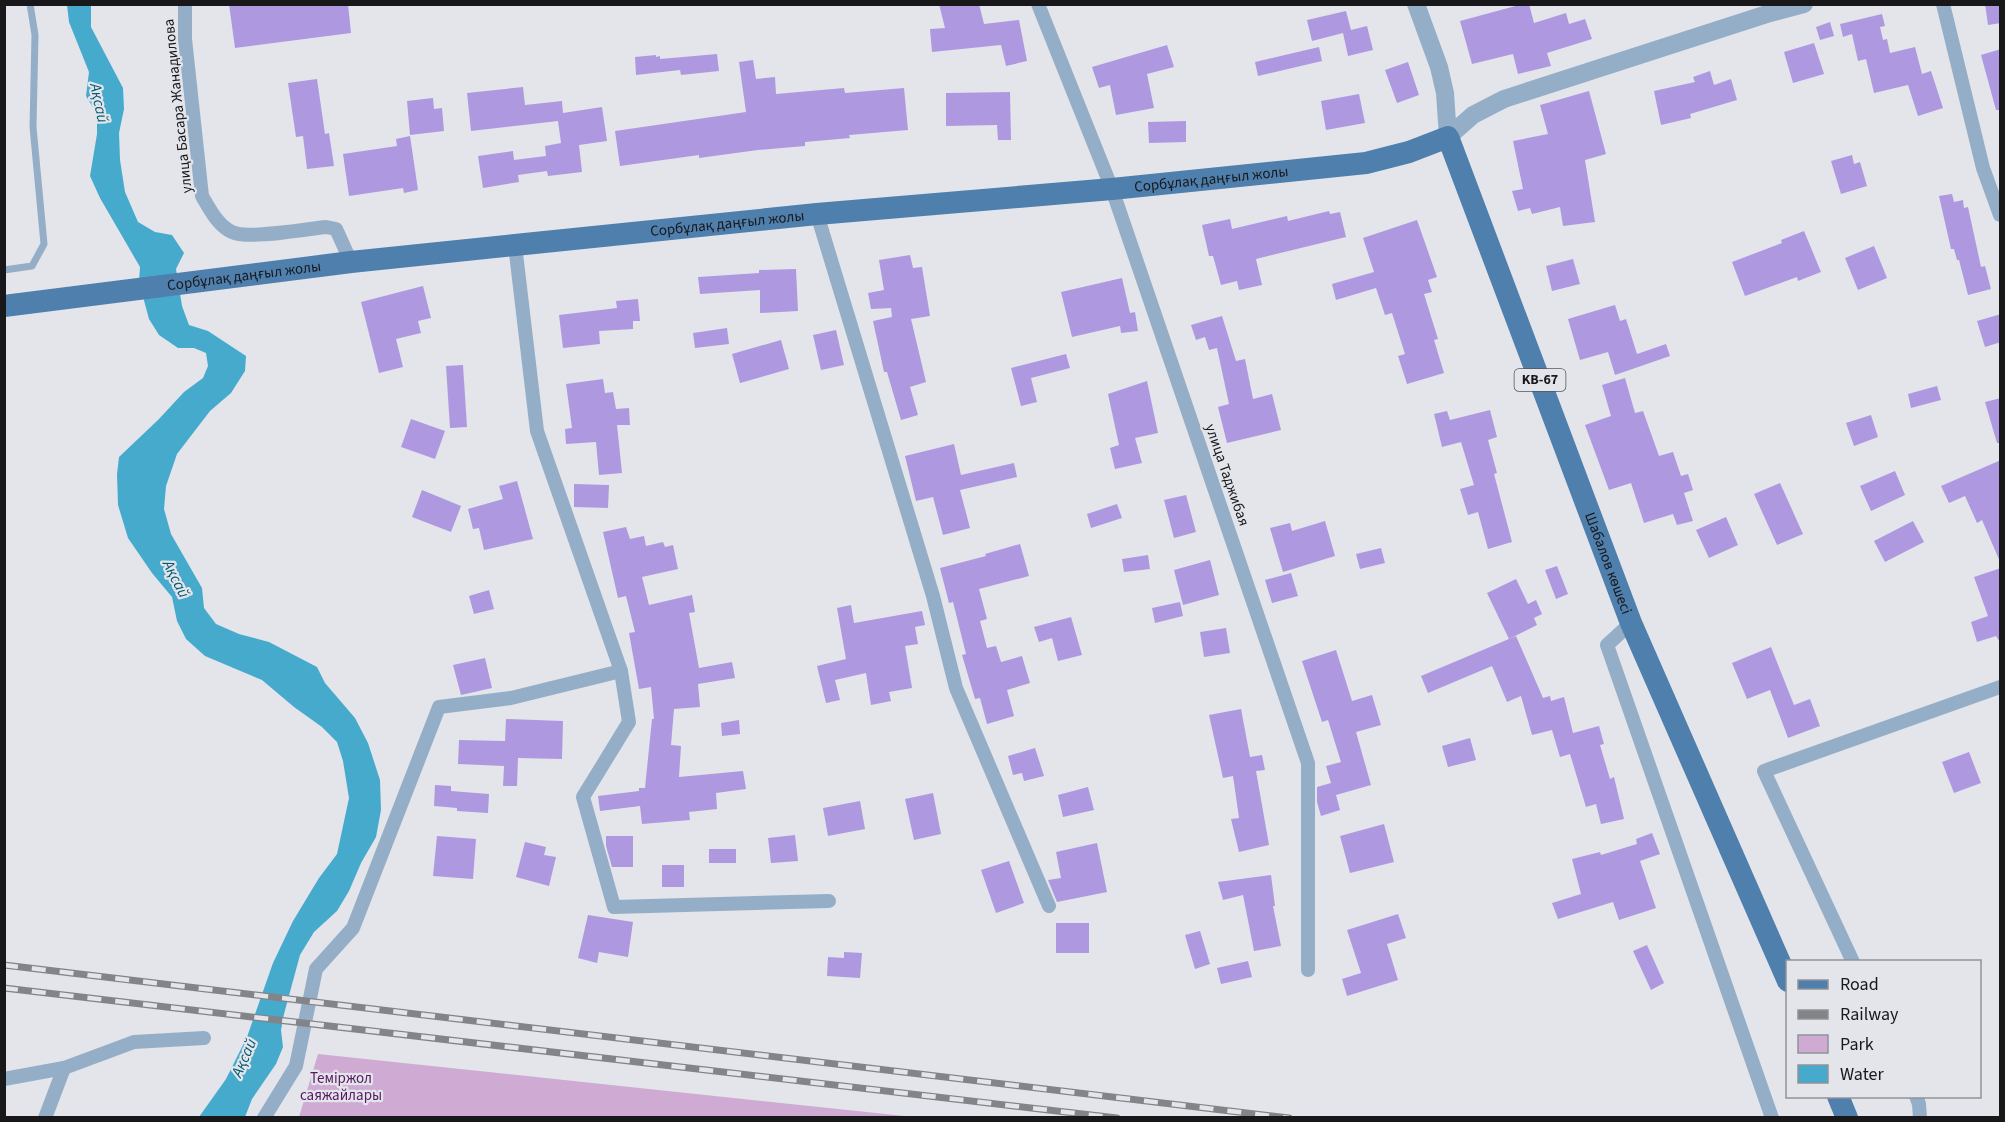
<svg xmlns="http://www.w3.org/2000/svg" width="2005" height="1122" font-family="'Source Sans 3',sans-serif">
<rect width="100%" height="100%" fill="#e3e5eb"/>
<polygon fill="#cfabd4" points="318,1054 914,1117 299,1117"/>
<polygon fill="#46aacc" points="67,5 91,5 91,27 123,88 124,109 119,133 120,160 125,192 138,222 155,232 172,235 184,253 176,269 182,306 189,325 208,331 246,356 245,371 231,393 210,411 177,454 166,486 164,509 171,534 202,588 204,608 216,624 239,634 269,642 317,667 325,683 355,718 368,743 380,780 381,810 376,837 361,863 349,891 337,911 314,932 300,955 284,1014 281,1030 283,1047 276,1064 252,1099 245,1117 199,1117 226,1079 247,1037 273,963 293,921 319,878 337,854 349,798 343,761 337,742 322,727 294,707 262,680 205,656 186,639 177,621 172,597 152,573 128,538 118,505 117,474 119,457 159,419 184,392 203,378 208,366 206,353 194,348 178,348 159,335 149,319 139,282 140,267 100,198 90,176 97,134 97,114 86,96 89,72 69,22"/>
<g fill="#ae99e0">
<polygon points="229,4 348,4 351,33 235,48"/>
<polygon points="939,4 979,4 984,24 1019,20 1027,61 1006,66 1001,45 932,52 930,29 945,28"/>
<polygon points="1523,4 1529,4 1534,23 1566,13 1569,24 1585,19 1592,39 1547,53 1551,66 1518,74 1513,54 1472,64 1460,21"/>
<polygon points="1985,4 2001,4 2001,23 1988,25"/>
<polygon points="1346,11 1351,30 1367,26 1373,50 1348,56 1343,33 1312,41 1307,20"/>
<polygon points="1882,14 1885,26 1880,27 1883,40 1887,39 1890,53 1915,47 1922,74 1931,71 1943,108 1918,116 1908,85 1874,93 1866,59 1858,61 1852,34 1843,37 1840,24"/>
<polygon points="1830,22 1834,36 1820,40 1816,27"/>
<polygon points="1814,43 1824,74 1793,83 1784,52"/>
<polygon points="1167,45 1174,67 1147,74 1154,108 1116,115 1110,85 1099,88 1092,67"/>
<polygon points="1319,47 1322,61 1258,76 1255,62"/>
<polygon points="2001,49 2001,110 1996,110 1981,55"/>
<polygon points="717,54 719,71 681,75 680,70 636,75 635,57 656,55 656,57 660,56 660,59"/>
<polygon points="753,60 756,79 775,77 776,94 844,88 845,93 904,88 908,130 849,135 850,138 805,142 805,146 758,150 699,158 699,155 620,166 615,131 746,112 739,62"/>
<polygon points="1408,62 1419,95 1397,103 1385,70"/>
<polygon points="1710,71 1714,85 1731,79 1737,100 1690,114 1691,118 1661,125 1654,91 1695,82 1693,77"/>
<polygon points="317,79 325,134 329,133 334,166 307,169 303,136 296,137 288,83"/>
<polygon points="523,87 525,105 562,101 563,113 602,107 607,141 579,145 582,172 548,176 547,171 518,175 519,182 483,188 478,156 513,151 514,160 546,156 545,146 561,143 558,121 471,131 467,93"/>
<polygon points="1589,91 1606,154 1585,160 1595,222 1563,226 1560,207 1532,214 1530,208 1518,211 1512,191 1523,189 1513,141 1548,134 1540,105"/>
<polygon points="1010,92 1011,140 998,140 997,125 946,126 946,93"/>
<polygon points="1359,94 1365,123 1326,130 1321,101"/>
<polygon points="433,98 434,109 442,108 444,131 410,135 407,101"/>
<polygon points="1186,121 1186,142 1149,143 1148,122"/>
<polygon points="410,136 418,190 404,193 403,188 349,196 343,154 397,146 396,139"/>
<polygon points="1852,155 1854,164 1860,162 1867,186 1841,194 1831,161"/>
<polygon points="1952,194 1954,202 1963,200 1964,208 1968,207 1981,267 1985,266 1991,289 1968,295 1959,260 1957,260 1954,249 1951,249 1939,196"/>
<polygon points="1329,211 1330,214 1340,212 1346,237 1256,259 1262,285 1239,290 1237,281 1221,285 1213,256 1209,256 1202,225 1230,219 1232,229 1287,216 1288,221"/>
<polygon points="1417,220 1437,277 1428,280 1432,292 1424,294 1438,339 1434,340 1444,373 1407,384 1398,356 1405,354 1392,313 1385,315 1376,288 1336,300 1332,284 1374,272 1363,238"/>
<polygon points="1804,231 1821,272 1798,281 1797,277 1745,296 1732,262 1782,243 1781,240"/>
<polygon points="1874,246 1887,278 1858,290 1845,258"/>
<polygon points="910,255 913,268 922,267 930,316 911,319 926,382 910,387 918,415 901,420 887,372 884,372 873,321 892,317 891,308 871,309 868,293 884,290 879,260"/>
<polygon points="1573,259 1580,284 1552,291 1546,266"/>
<polygon points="796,269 798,311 760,313 760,290 700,294 698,277 759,273 759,270"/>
<polygon points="1122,278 1130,313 1135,312 1138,331 1121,333 1120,326 1072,337 1061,292"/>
<polygon points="423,286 431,318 418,321 421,333 396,339 403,367 379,373 361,302"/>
<polygon points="638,299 640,321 633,321 633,329 599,331 600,344 563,348 559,315 617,308 616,301"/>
<polygon points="1615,305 1620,321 1626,319 1637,354 1666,344 1670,356 1615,375 1608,352 1580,360 1568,319"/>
<polygon points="2001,314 2001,342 1985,347 1977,321"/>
<polygon points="1222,316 1236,361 1245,359 1253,399 1272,394 1281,430 1227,443 1218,407 1229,404 1217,348 1209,350 1205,337 1196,340 1191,325"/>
<polygon points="727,328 729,344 695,348 693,333"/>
<polygon points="836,330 844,365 821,370 813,335"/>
<polygon points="781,340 789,369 740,383 732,354"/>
<polygon points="1066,354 1070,368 1031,378 1037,402 1021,406 1011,368"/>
<polygon points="463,365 467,427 450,428 446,366"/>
<polygon points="1625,378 1635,413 1643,411 1659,456 1673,452 1681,476 1688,474 1693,490 1684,493 1693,521 1677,525 1673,514 1644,523 1631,483 1609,490 1585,425 1611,416 1602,385"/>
<polygon points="603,379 605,393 613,392 616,409 629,408 630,425 617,425 622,473 599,475 596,442 566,444 565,429 572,428 566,384"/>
<polygon points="1147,381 1158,433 1135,438 1142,463 1115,469 1110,448 1119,445 1108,394"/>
<polygon points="1937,386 1941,400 1911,408 1908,394"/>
<polygon points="2001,398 2001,443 1997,443 1985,402"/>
<polygon points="1490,410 1497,437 1488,440 1497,473 1494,474 1512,542 1488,549 1478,512 1468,515 1460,489 1474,485 1461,442 1442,447 1434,414 1447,411 1450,420"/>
<polygon points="1871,415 1878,437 1854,446 1846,423"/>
<polygon points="411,419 445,431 435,459 401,447"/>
<polygon points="954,444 961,475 1014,463 1017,477 960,490 970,528 943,535 933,497 916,501 905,456"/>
<polygon points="2001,460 2001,564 1982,520 1977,523 1965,496 1949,503 1941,486"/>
<polygon points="1895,471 1905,495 1871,511 1860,486"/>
<polygon points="517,481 533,539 484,550 479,528 473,529 468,509 503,499 499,486"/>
<polygon points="1780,483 1803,534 1777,545 1754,494"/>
<polygon points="574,484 609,485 608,508 574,507"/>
<polygon points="422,490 461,506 451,532 412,517"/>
<polygon points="1186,495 1196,532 1174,538 1164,500"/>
<polygon points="1117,504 1122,518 1091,528 1087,514"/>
<polygon points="1726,517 1738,545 1709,558 1696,530"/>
<polygon points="1325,521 1335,556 1283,572 1270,528 1290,523 1292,531"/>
<polygon points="1913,521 1924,542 1885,562 1874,541"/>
<polygon points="626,527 630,539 644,536 646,546 663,542 665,547 673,545 678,569 642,577 649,605 692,595 695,612 689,613 699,668 732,662 735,678 698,684 700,707 674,709 671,745 681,746 679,777 743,771 746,789 716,793 717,809 689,812 690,820 642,824 640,806 600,811 598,796 639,791 639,788 645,788 652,719 654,719 651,687 639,689 629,633 635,632 626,596 618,598 603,532"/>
<polygon points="1020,544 1029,576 979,589 987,619 980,621 987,648 996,646 1001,662 1022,656 1030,683 1007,690 1014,716 987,724 980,698 975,699 962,655 966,654 953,602 949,603 940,568 986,556 985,554"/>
<polygon points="1381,548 1385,563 1360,569 1356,554"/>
<polygon points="1148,555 1150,569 1124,572 1122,559"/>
<polygon points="1210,560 1219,595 1183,605 1174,570"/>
<polygon points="1557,566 1568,594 1556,599 1545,570"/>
<polygon points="2001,568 2001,644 1996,636 1977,642 1971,622 1988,616 1974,577"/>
<polygon points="1291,573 1298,596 1272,603 1265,580"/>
<polygon points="1516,579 1528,604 1536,600 1542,614 1534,618 1537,625 1509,639 1487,593"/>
<polygon points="489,590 494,609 474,614 469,596"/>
<polygon points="1180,602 1183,616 1155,623 1152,608"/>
<polygon points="851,605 854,623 922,611 925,625 915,627 918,644 905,646 912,688 889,692 891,701 871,705 866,673 835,680 840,700 826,703 817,666 846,659 837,608"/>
<polygon points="1071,617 1082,655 1058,661 1052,638 1039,642 1034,627"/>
<polygon points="1226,628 1230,653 1204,657 1200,632"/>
<polygon points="1516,636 1543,698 1550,696 1551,701 1564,697 1573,733 1599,726 1604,744 1600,745 1610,779 1614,777 1624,819 1601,824 1596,804 1586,807 1570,754 1560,757 1552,730 1532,735 1521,696 1507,702 1492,666 1428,693 1421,676"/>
<polygon points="1771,647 1794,705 1810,699 1820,726 1788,738 1770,690 1747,699 1732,663"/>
<polygon points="1336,650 1352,701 1372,695 1381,725 1356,732 1371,785 1336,795 1340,810 1321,816 1317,802 1317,787 1331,783 1326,766 1341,762 1328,720 1322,722 1302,661"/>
<polygon points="485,658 492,688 461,695 453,665"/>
<polygon points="1241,709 1250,757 1262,755 1265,770 1256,771 1269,845 1239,852 1231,819 1239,818 1233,776 1223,778 1209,715"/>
<polygon points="506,719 563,721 562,759 518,758 517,786 503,786 504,766 458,764 459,740 505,741"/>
<polygon points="739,720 740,734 722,736 721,723"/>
<polygon points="1470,738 1476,760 1448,767 1442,746"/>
<polygon points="1035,748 1044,776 1024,781 1022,773 1013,775 1008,756"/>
<polygon points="1969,752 1981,783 1954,793 1942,762"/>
<polygon points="435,785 451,786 451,791 489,794 488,813 457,811 457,808 434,806"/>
<polygon points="1088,787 1094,810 1063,817 1058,795"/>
<polygon points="933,793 941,834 914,840 905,799"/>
<polygon points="860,801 865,829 828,836 823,808"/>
<polygon points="1384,824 1394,862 1350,873 1340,836"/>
<polygon points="1652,833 1660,854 1640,861 1656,908 1619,920 1613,902 1558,919 1552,903 1581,894 1572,859 1600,852 1601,855 1637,844 1636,839"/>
<polygon points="795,835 798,861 771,863 768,838"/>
<polygon points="437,836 476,839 473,879 433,876"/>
<polygon points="606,836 633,836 633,867 612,867 606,846"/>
<polygon points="525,842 546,847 544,855 556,857 549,886 516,877"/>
<polygon points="1097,843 1107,892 1057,902 1048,880 1061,878 1056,852"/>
<rect x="709" y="849" width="27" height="14"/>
<polygon points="1009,861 1024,903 996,913 981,870"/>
<rect x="662" y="865" width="22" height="22"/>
<polygon points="1271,875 1275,906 1273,906 1281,946 1254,951 1243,895 1223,900 1218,882"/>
<polygon points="1398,914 1406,938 1387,944 1398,980 1347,996 1342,979 1361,973 1347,930"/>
<polygon points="588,915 633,922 628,957 599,952 597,963 578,958"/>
<rect x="1056" y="923" width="33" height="30"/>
<polygon points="1200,931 1210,964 1195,969 1185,935"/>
<polygon points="1647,945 1664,983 1651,990 1633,951"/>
<polygon points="844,952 862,953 860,978 827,976 828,957 844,958"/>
<polygon points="1248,961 1252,977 1221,984 1217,968"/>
</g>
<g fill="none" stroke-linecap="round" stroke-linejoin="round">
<polyline stroke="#95aec8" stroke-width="7" points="4,270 32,266 44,244 33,127 35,35 30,4"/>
<g stroke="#95aec8" stroke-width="14">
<path d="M 185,4 L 185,39 L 202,196 C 209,208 218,226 232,232 C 247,240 306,229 326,227 L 336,229 L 351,262"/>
<polyline points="1038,4 1112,189 1308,763 1308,970"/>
<polyline points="1943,4 1983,168 2000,215"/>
<polyline points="817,214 933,596 956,688 1049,906"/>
<polyline points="515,245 537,431 621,671 629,722 583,797 614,907 829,901"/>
<polyline points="1631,623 1607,645 1772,1118"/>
<polyline points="1853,962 1764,771 2000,687"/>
<polyline points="4,1079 64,1068 134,1042 204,1038"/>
<polyline points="1916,1096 1919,1104 1920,1118"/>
<polyline points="45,1118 64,1068"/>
<polyline points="264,1118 296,1066 316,969 353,928 439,707 511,698 621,671"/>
</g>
<g stroke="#95aec8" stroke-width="18">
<polyline points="1416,4 1439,67 1445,93 1448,137"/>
<polyline points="1448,137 1473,115 1504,99 1770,13 1804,4"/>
</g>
<g stroke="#4e7fad" stroke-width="22">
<path id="s1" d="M 4,306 L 351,262 L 515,245 L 817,214 L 1112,189 L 1366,163 L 1409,152 L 1448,137 L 1631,623 L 1788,981"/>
<polyline points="1838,1096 1847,1118"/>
</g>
<g stroke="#838488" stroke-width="7">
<g id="rail">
<polyline points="4,965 1289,1118"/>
<polyline points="4,988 1117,1118"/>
</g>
</g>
<use href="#rail" stroke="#e3e5eb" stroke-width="4.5" stroke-dasharray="14" stroke-linecap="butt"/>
</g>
<g text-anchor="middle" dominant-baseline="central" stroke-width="4.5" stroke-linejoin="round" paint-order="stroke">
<rect fill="#e3e5eb" stroke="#555659" stroke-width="1.5" x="1514.5" y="369" width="51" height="22" rx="4.5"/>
<g font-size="14" font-weight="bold" fill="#18181a">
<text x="1540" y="380">KB-67</text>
</g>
<g font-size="15" fill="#18181a" stroke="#e3e5eb">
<text transform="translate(178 106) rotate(-96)">улица Басара Жанадилова</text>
<text stroke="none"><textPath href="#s1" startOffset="1214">Сорбұлақ даңғыл жолы</textPath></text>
<text stroke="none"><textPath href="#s1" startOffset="728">Сорбұлақ даңғыл жолы</textPath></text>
<text stroke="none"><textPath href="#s1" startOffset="242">Сорбұлақ даңғыл жолы</textPath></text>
<text transform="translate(1227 475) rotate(71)">улица Таджибая</text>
<text stroke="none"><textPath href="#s1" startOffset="1911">Шабалов көшесі</textPath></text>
</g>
<g font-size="15" fill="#571762" stroke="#e3e5eb">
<text x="341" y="1078">Теміржол<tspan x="341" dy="17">саяжайлары</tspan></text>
</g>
<g font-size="16" font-style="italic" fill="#045b72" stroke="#e3e5eb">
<text transform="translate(99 103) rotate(78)">Ақсай</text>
<text transform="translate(176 579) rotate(63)">Ақсай</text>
<text transform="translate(244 1058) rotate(-67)">Ақсай</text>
</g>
</g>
<rect width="2005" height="1122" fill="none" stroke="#18181a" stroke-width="12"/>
<rect x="1786" y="960" width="195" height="138" fill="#e3e5eb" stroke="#929397" stroke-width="1.5"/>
<rect x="1798" y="980" width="30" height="9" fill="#4e7fad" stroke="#929397" stroke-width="1.5"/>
<text x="1840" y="990" font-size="18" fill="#18181a">Road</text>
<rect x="1798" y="1010" width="30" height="9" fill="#838488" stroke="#929397" stroke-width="1.5"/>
<text x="1840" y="1020" font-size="18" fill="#18181a">Railway</text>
<rect x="1798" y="1035" width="30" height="18" fill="#cfabd4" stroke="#929397" stroke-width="1.5"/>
<text x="1840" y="1050" font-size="18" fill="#18181a">Park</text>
<rect x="1798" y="1065" width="30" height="18" fill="#46aacc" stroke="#929397" stroke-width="1.5"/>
<text x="1840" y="1080" font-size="18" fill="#18181a">Water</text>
</svg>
